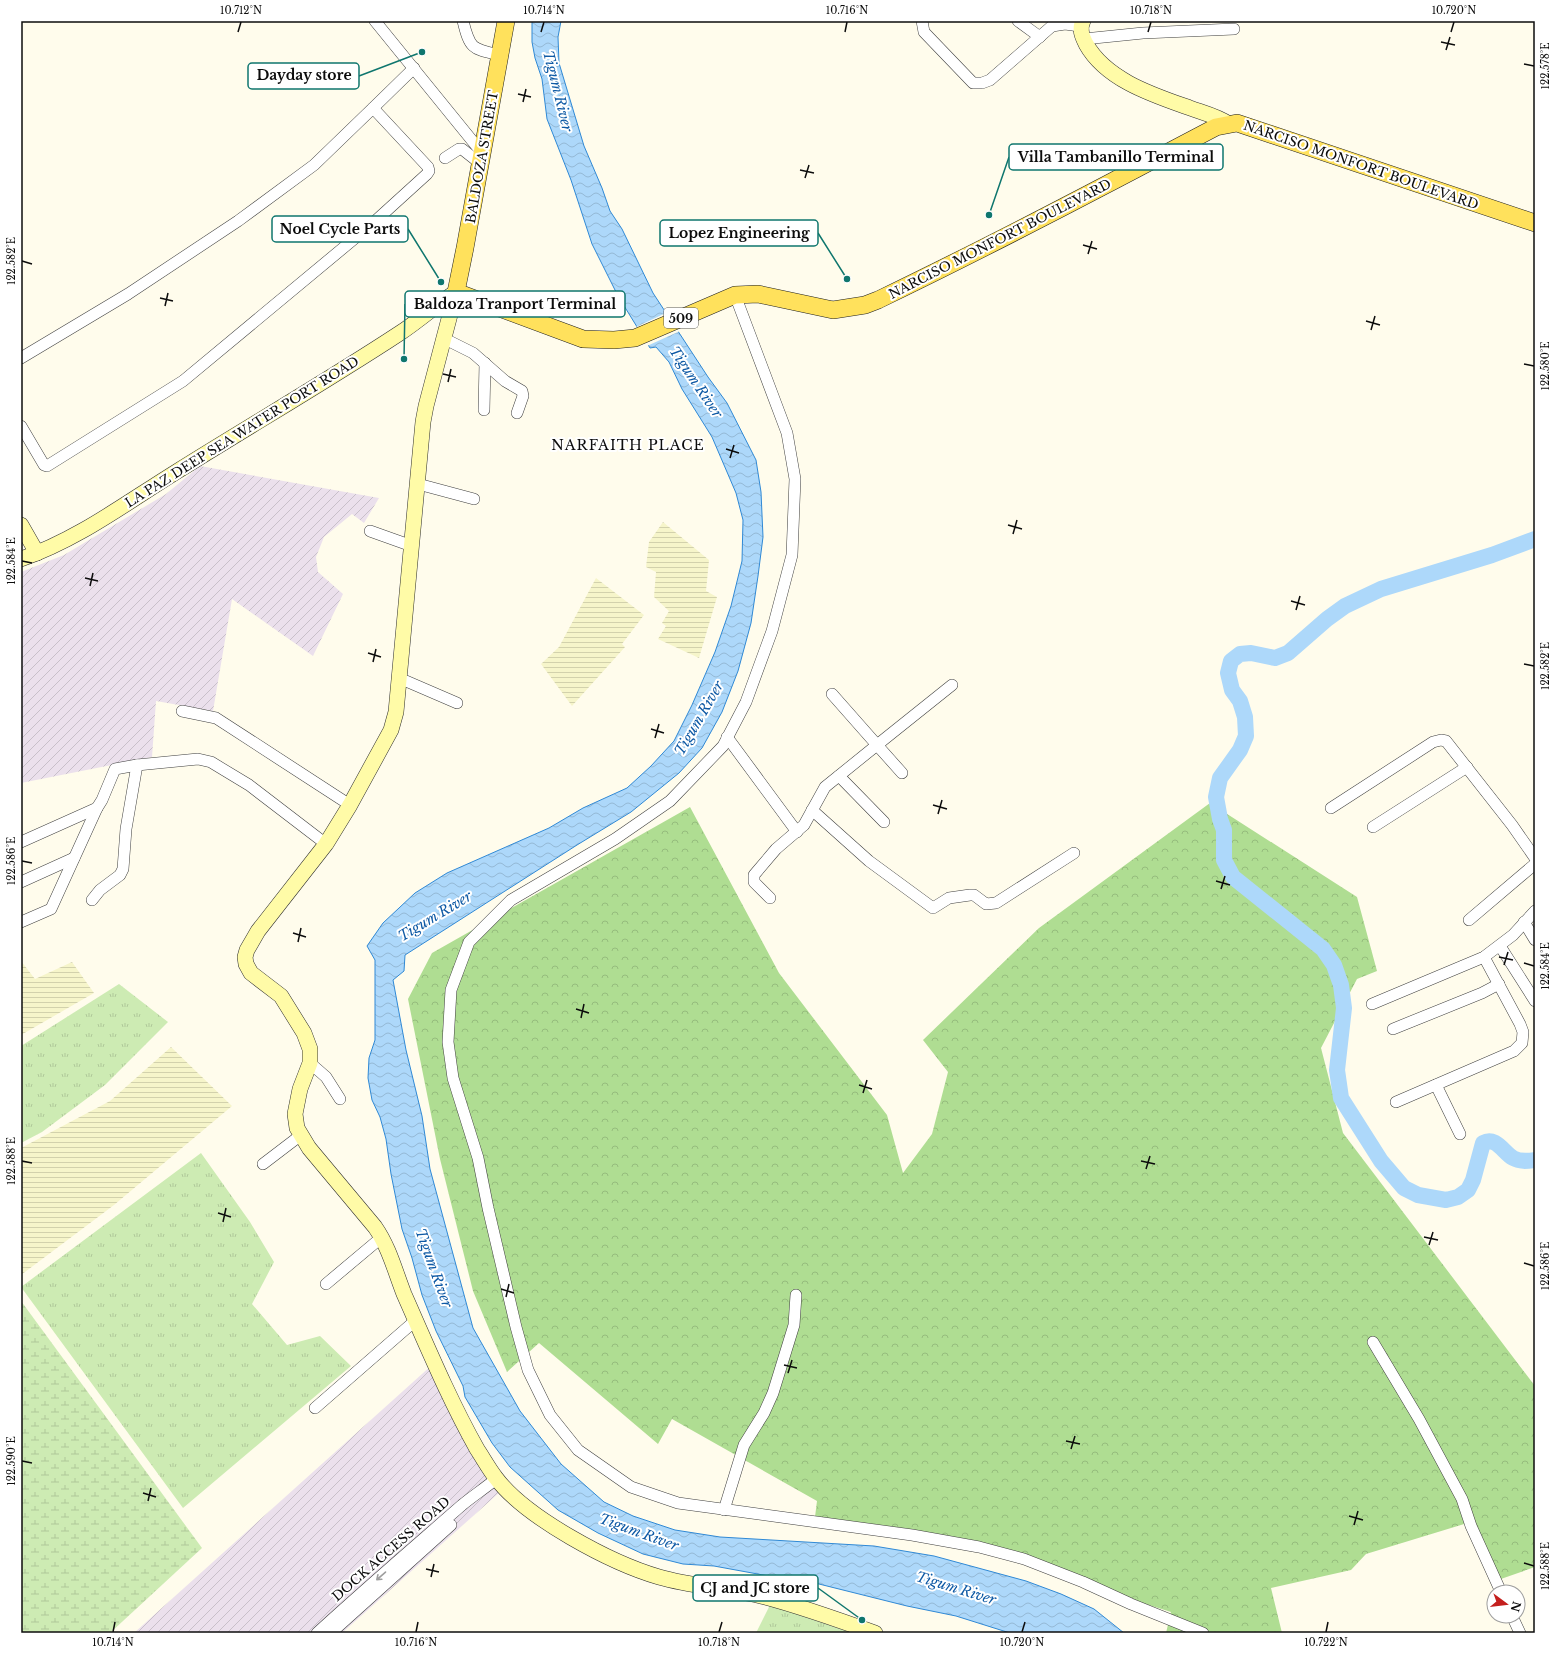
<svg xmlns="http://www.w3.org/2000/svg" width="1556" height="1654" font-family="'Libre Baskerville',serif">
<defs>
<pattern id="industrial-furrows" width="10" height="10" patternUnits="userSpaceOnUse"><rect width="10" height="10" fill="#ebe0ec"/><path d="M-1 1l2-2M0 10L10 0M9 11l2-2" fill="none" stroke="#c8bfc9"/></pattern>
<pattern id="farmland-rules" width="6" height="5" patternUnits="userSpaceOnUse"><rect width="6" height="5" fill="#f6f5ca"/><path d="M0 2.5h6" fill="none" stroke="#d2d1ac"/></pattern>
<pattern id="grass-tufts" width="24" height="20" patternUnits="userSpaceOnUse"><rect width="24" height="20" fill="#cdebb3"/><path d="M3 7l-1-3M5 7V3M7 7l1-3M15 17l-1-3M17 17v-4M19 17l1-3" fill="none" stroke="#afc899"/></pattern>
<pattern id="forest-crowns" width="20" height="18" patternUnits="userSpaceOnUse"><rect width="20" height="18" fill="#afdd92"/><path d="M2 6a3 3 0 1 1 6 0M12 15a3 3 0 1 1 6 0" fill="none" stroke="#95bc7d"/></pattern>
<pattern id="wetland-marsh" width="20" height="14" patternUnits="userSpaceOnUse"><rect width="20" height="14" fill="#cdebb3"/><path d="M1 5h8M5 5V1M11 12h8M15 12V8" fill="none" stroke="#afc899"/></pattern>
<pattern id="water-waves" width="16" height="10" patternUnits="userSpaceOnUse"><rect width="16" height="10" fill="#add8fa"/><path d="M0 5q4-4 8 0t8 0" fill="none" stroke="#94b8d5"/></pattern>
</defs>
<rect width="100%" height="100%" fill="#fffcec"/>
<g fill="url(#industrial-furrows)">
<polygon points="200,466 379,498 364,523 352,514 324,537 316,557 318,572 343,594 313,656 232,599 213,711 156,701 152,757 21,783 21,572 64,555 166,494"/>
<polygon points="432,1365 500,1492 342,1633 134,1633"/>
</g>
<g fill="url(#farmland-rules)">
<polygon points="663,522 709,560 706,591 717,597 699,658 658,639 666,626 662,623 669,611 654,597 656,572 646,567 649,542"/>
<polygon points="596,578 644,615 622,644 625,647 572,706 541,664 559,647"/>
<polygon points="21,961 35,979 72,962 94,993 21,1035"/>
<polygon points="171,1047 232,1106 114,1205 21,1275 21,1148 110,1101"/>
</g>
<g fill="url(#grass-tufts)">
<polygon points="119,984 168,1022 105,1085 42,1132 21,1143 21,1046"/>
<polygon points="201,1153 250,1222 274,1262 252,1304 287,1345 320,1336 351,1366 183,1508 21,1287"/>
<polygon points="770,1605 852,1633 756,1633"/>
</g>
<polygon fill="url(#forest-crowns)" points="1210,803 1357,897 1377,971 1357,979 1321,1048 1343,1133 1535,1386 1535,1567 1498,1580 1474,1521 1366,1554 1351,1570 1271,1588 1282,1633 1166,1633 1171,1612 1133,1600 1026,1555 815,1517 817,1501 672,1419 658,1444 539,1343 507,1372 473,1291 440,1159 408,999 432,953 690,807 779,973 887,1115 903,1173 932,1134 948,1072 923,1040 1039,928"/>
<polygon fill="url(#wetland-marsh)" points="21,1301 202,1548 110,1633 21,1633"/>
<polygon fill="url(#water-waves)" stroke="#3089d5" points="532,21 561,21 558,37 559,63 584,146 602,188 610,211 622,229 653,293 708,377 727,403 756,460 761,492 763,537 758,576 751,623 738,671 722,712 702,748 679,773 631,812 577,845 405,955 404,971 393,980 406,1050 422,1116 430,1169 473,1328 520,1411 561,1464 604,1502 633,1516 675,1530 720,1537 874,1546 934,1556 1026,1581 1061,1594 1094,1609 1124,1633 1010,1633 956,1616 907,1606 795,1578 774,1577 714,1566 683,1564 643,1554 598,1533 558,1510 510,1467 492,1443 465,1397 463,1386 436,1331 422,1295 412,1258 402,1229 391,1174 386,1139 380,1117 372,1100 368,1078 369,1058 375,1040 375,960 367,946 383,923 415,893 447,873 549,828 583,808 627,788 651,766 674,741 692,705 715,652 731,606 742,561 743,520 736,493 712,437 682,389 669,362 656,347 650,348 618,296 592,244 571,180 547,119 542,79 535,58 532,42"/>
<polygon fill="#fffcec" points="668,312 680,331 647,346 636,327"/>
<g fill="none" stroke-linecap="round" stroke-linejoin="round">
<path stroke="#add8fa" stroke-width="16" d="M 1535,539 L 1492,555 L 1381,589 L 1345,606 L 1327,619 L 1288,653 L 1275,658 L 1251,653 L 1240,654 L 1231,661 L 1228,673 L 1232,690 L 1240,701 L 1245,717 L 1246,736 L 1240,750 L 1220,778 L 1216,797 L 1220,819 L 1224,830 L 1224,860 L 1233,877 L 1323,949 L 1334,965 L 1341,985 L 1344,1008 L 1337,1070 L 1341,1098 L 1381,1161 L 1404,1188 L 1418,1195 L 1446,1200 L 1458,1197 L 1468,1190 L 1473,1180 L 1483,1143 C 1496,1136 1503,1152 1513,1158 C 1520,1162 1527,1161 1535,1160"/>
<g stroke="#3f3f3f" stroke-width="12">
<g id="street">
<polyline points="375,21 483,154"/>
<path d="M 463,21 C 470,50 473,49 500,55"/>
<polyline points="922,21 924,32 973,83 982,83 990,80 1052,26 1065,24 1080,26"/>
<polyline points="1018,21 1040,37"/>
<polyline points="1084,39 1143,33 1234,29"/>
<polyline points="373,108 414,68"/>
<polyline points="445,158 459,149 462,149 481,164"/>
<polyline points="735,295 787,433 795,479 792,555 772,631 746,702 723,746 670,801 615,839 511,900 469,942 451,990 448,1042 453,1078 478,1158 488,1208 516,1327 528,1370 550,1415 578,1450 631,1487 678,1503 912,1535 979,1547 1024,1559 1083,1582 1131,1604 1203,1633"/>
<polyline points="445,339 473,353 505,381 522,391 523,396 517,413"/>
<polyline points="21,358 128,294 238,221 314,165 373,108 428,167 429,171 427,174 372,224 183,381 47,466 44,465 21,426"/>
<polyline points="484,410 485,363"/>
<polyline points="418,484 474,499"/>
<polyline points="370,531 412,546"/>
<polyline points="399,678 457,703"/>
<polyline points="182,711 216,718 350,805"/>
<polyline points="727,737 797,832"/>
<polyline points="902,773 877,745 952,685"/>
<polyline points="839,776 884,822"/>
<polyline points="1331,808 1433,742 1441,740 1446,741 1512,825 1535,858"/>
<polyline points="812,810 869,861 933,908 949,898 970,895 974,895 986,904 996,903 1074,853"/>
<polyline points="1373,827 1467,767"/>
<polyline points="21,842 97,808 102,800 115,769 137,765 198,759 211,762 249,785 326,844"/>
<polyline points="21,882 74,858"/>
<polyline points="770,898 754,882 754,875 776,849 804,825 825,787 877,745 832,694"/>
<polyline points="92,900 100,890 120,875 123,869 126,829 137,765"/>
<polyline points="1469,920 1535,864"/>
<polyline points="21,922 51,909 97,808"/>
<polyline points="1524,922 1535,940"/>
<polyline points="1500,946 1535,1001"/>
<polyline points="1372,1004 1484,957 1513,935 1535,911"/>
<polyline points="1393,1029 1482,993 1499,984"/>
<polyline points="310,1063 326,1077 340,1099"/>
<polyline points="1436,1085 1460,1134"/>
<polyline points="1396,1102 1514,1051 1522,1043 1523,1032 1520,1024 1484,957"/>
<polyline points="263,1164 301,1135"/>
<polyline points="326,1284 382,1237"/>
<polyline points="1373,1342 1419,1419 1462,1499 1471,1526 1501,1592"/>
<polyline points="315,1408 416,1320"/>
<polyline points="724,1510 744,1445 764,1413 773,1393 794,1325 796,1295"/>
<polyline points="1512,1616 1520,1633"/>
<path d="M 317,1633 C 365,1589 414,1547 462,1505 C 473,1496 485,1488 496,1479"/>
<polyline points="331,1633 451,1525"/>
</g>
</g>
<g stroke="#2e2e2e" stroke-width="16">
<g id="secondary">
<path d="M 1083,21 C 1079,29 1082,36 1086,44 C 1106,80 1153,95 1190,108 C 1204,113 1217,116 1229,124"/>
<path d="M 456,292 L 426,406 L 423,422 L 396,712 L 391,730 L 350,805 L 326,844 L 258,931 L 247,950 L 245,957 L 246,964 L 251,973 L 281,996 L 304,1033 L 310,1049 L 310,1063 L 300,1089 L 295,1114 L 297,1128 L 309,1148 L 375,1227 C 389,1247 395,1271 404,1294 C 427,1346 449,1399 477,1449 C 483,1458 489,1469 496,1478 C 526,1518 611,1563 659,1577 C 693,1587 730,1588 765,1597 C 803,1607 839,1620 875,1633"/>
<polyline points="21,525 37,553"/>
<path d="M 21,559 C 77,540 126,503 176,472 C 251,425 327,381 400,333 C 420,320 437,304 456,292"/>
</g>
</g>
<g stroke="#1d1d1d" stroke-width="18">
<path id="primary" d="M 506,21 L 465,248 L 456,292 L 583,339 L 614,340 L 635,338 L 735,295 L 758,294 L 833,310 L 865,305 L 878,300 C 992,245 1104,186 1216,127 L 1237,123 L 1535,223"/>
</g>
<use href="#street" stroke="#fff" stroke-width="11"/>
<use href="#secondary" stroke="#fffba7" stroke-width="15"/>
<use href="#primary" stroke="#ffe15c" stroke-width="17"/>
</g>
<defs><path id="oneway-shaft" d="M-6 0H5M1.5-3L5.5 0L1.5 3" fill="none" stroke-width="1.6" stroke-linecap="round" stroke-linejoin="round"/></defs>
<use stroke="#9e9e9e" href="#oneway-shaft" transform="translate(381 1576) rotate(139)"/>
<path fill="none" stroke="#0c0c0c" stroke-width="1.5" d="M 238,32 L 241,22M 541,32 L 544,22M 845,32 L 847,22M 1148,32 L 1151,22M 1451,32 L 1454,22M 1441,42 L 1455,45M 1446,50 L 1450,37M 1524,64 L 1534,66M 518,94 L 531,97M 523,102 L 526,89M 800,170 L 814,173M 805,178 L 809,165M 1083,245 L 1097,249M 1088,254 L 1092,241M 22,261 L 32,264M 160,298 L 173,301M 165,306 L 168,293M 1366,321 L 1380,325M 1371,330 L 1375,316M 1524,364 L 1534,366M 443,374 L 456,377M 448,382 L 451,369M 726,449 L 739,453M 730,458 L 734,445M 1008,525 L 1022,529M 1013,534 L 1017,520M 22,561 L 32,563M 85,578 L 98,581M 90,586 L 93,573M 1291,601 L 1305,605M 1296,610 L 1300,596M 368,653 L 381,657M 373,662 L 376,649M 1524,664 L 1534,666M 651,729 L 664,733M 655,738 L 659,724M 933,805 L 947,809M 938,814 L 942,800M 22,861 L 32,863M 1216,881 L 1230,885M 1221,889 L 1225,876M 293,933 L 306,937M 298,942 L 301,928M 1499,957 L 1513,960M 1524,963 L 1534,966M 1504,965 L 1508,952M 576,1009 L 589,1013M 581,1018 L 584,1004M 859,1085 L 872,1089M 863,1093 L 867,1080M 22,1161 L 32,1163M 1141,1161 L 1155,1164M 1146,1169 L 1150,1156M 218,1213 L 231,1217M 223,1222 L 226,1208M 1424,1237 L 1438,1240M 1429,1245 L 1433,1232M 1524,1263 L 1534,1266M 501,1289 L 514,1293M 506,1297 L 509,1284M 784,1365 L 797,1368M 788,1373 L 792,1360M 1066,1441 L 1080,1444M 1071,1449 L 1075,1436M 22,1461 L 32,1463M 143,1493 L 156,1497M 148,1501 L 151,1488M 1349,1516 L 1363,1520M 1354,1525 L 1358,1511M 1524,1563 L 1534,1566M 426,1569 L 439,1572M 431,1577 L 434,1564M 113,1632 L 115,1622M 416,1632 L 418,1622M 719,1632 L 722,1622M 1022,1632 L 1025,1622M 1326,1632 L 1328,1622"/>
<g text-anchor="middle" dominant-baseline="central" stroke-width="4" stroke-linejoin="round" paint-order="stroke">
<rect fill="#fff" stroke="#555" stroke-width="1" x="664" y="308" width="34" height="20" rx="3"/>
<g font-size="12" font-weight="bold" fill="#0c0c0c">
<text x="681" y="318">509</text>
</g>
<g font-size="13" fill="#0c0c0c" stroke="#fff">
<text transform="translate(482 157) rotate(-80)">BALDOZA STREET</text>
<text transform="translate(1361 165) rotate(19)">NARCISO MONFORT BOULEVARD</text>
<text transform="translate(1000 239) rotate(-27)">NARCISO MONFORT BOULEVARD</text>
<text transform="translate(242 432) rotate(-32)">LA PAZ DEEP SEA WATER PORT ROAD</text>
<text transform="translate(391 1549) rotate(-41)">DOCK ACCESS ROAD</text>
</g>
<g font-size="14" font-style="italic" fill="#0f5aa5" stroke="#fff">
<text transform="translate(558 91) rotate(76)">Tigum River</text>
<text transform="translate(696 382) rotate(56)">Tigum River</text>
<text transform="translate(699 718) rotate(-60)">Tigum River</text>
<text transform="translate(435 916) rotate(-31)">Tigum River</text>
<text transform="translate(434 1268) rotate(70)">Tigum River</text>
<text transform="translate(639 1532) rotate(20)">Tigum River</text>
<text transform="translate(956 1588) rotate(17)">Tigum River</text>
</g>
<g font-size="14" letter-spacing="1" fill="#0c0c0c" stroke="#fff">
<text x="628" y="445">NARFAITH PLACE</text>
</g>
</g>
<path fill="none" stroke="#0f766e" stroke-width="1.5" d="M422 52L359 76M989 215L1009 157M441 282L408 229M847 279L818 233M404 359L405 304M862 1620L818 1588"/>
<g fill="#0f766e" stroke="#fff" stroke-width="1.5">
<circle cx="422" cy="52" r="4"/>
<circle cx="989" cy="215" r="4"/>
<circle cx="441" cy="282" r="4"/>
<circle cx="847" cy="279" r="4"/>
<circle cx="404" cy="359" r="4"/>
<circle cx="862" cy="1620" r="4"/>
</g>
<g fill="#fff" stroke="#0f766e" stroke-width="1.5">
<rect x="248" y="63" width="111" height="26" rx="4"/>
<rect x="1009" y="144" width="214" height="26" rx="4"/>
<rect x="272" y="216" width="136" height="26" rx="4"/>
<rect x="660" y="220" width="158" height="26" rx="4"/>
<rect x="405" y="291" width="220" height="26" rx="4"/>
<rect x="693" y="1575" width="125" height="26" rx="4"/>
</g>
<g font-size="14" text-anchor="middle" font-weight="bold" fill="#0c0c0c">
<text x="304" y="80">Dayday store</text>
<text x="1116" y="162">Villa Tambanillo Terminal</text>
<text x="340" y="234">Noel Cycle Parts</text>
<text x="739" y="238">Lopez Engineering</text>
<text x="515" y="309">Baldoza Tranport Terminal</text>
<text x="755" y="1593">CJ and JC store</text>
</g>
<rect width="1556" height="1654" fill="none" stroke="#ffffff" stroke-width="44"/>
<g transform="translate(1506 1604) rotate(105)"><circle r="19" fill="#ffffff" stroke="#9e9e9e"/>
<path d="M0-3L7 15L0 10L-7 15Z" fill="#c41f1d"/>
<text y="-6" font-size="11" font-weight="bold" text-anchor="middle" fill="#0c0c0c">N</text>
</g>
<rect x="22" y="22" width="1512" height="1610" fill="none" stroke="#0c0c0c" stroke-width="1.5"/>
<g font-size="10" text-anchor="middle" fill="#0c0c0c">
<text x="241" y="14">10.712°N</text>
<text x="544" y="14">10.714°N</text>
<text x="847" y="14">10.716°N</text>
<text x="1151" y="14">10.718°N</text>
<text x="1454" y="14">10.720°N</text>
<text transform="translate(1545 66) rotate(-90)" y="4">122.578°E</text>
<text transform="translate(11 261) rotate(-90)" y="4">122.582°E</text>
<text transform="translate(1545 366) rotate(-90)" y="4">122.580°E</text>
<text transform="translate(11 561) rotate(-90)" y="4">122.584°E</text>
<text transform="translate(1545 666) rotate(-90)" y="4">122.582°E</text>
<text transform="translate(11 861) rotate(-90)" y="4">122.586°E</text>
<text transform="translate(1545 966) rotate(-90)" y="4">122.584°E</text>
<text transform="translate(11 1161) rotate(-90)" y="4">122.588°E</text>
<text transform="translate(1545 1266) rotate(-90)" y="4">122.586°E</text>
<text transform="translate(11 1461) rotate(-90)" y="4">122.590°E</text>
<text transform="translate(1545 1566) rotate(-90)" y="4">122.588°E</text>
<text x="113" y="1646">10.714°N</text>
<text x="416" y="1646">10.716°N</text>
<text x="719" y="1646">10.718°N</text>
<text x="1022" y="1646">10.720°N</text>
<text x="1326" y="1646">10.722°N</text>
</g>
</svg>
